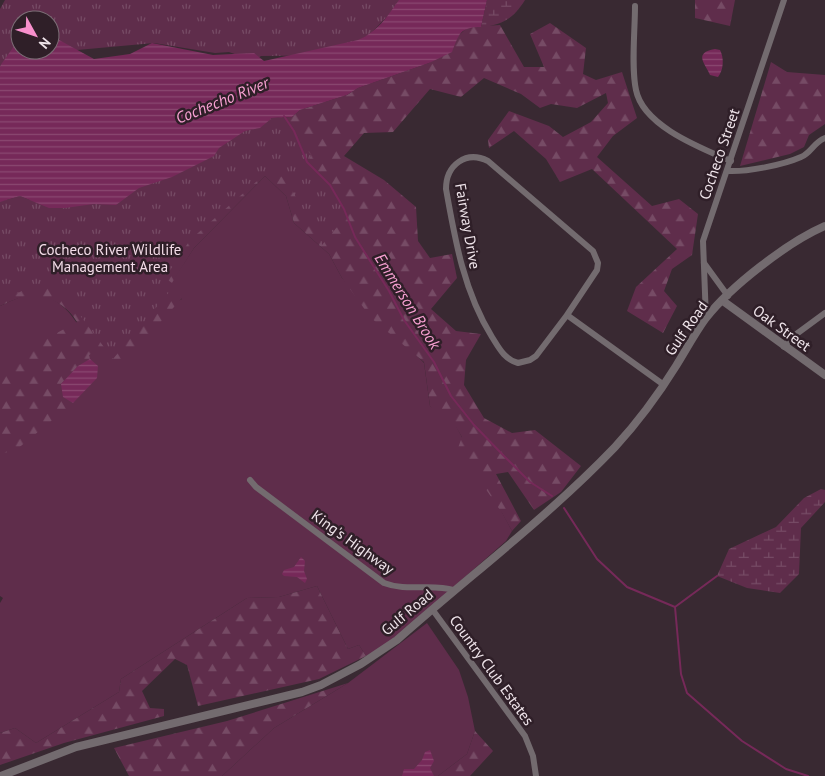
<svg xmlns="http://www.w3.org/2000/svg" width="825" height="776" font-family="'PT Sans',sans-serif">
<defs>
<pattern id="forest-firs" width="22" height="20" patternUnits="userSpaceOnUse" patternTransform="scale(1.25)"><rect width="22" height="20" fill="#5f2d4b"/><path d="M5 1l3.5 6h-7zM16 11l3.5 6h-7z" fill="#764b65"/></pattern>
<pattern id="wetland-marsh" width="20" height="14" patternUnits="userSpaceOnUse" patternTransform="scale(1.25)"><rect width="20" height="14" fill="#5f2d4b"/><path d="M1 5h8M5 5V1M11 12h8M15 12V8" fill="none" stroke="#764b65"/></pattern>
<pattern id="park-tufts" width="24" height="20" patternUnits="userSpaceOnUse" patternTransform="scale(1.25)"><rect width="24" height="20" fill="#5f2d4b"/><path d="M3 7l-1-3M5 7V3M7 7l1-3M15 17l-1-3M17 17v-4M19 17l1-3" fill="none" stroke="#764b65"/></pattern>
<pattern id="water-rules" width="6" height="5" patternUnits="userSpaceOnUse" patternTransform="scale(1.25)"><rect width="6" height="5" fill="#762959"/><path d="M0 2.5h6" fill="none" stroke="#8a4871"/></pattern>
</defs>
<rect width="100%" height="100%" fill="#392932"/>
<g fill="#5f2d4b">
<path d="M 265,176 L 286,196 L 294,223 L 329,254 L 342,278 L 424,363 L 430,406 L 456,426 L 512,531 L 506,541 L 402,632 L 383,647 L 366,656 L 359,645 L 348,649 L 317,586 L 279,597 L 247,598 L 121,679 L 119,692 L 36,743 L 15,728 L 0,733 L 0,603 L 3,598 L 0,596 L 0,306 C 9,302 20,296 30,295 C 60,294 75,317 87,341 L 182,299 L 169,286 L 194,248 Z"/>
<polygon points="427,623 459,670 468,697 475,731 467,754 438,776 222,776 274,728 348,683"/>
</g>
<g fill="url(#forest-firs)">
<polygon points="695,0 735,0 730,26 695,18"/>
<path d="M 550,23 L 586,48 L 583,74 L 596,80 L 622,72 L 637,118 L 613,136 L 597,157 L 652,206 L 679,199 L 698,214 L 692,255 L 672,269 L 664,291 L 677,306 L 663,333 L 627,311 L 636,287 L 677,249 L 592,169 L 560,182 L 546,159 L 514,131 L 489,148 L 488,140 L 509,111 L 549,126 L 563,137 L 591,122 L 608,103 L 606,93 L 577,108 L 551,104 L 540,108 L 521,94 L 484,78 L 461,97 L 430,89 L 393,132 L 364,133 L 344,156 L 384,180 L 416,207 L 418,241 L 430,258 L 452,254 L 457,278 L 431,309 L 456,331 L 481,334 L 466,360 L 464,385 L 484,418 L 512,433 L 535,430 L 581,466 L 561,492 L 534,510 L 508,472 L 496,474 L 521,521 L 512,531 L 502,513 L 458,448 L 462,437 L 456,427 L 446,425 L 430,406 L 424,362 L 371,318 L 342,278 L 329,254 L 294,223 L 286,196 L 265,176 L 194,248 L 170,286 L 182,298 L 125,362 L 113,364 L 94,352 L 89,355 L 90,359 L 78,366 L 61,384 L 63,397 L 69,401 L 66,409 L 16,450 L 0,454 L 0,369 L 44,340 L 77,322 C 68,306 49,295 30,296 C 21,296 9,302 0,306 L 0,202 L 20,196 L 49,208 L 218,148 L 245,131 L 260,128 L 272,118 L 292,117 L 300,110 L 347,95 L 358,88 L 429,63 L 468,27 L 500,25 L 524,67 L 544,67 L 530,34 Z"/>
<polygon points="771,62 787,72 825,75 825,124 809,135 804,147 790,154 740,166"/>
<polygon points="317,586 348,649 359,645 366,656 319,679 198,706 187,665 175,659 142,691 150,708 164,709 164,716 64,743 0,765 0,733 15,728 36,743 119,692 121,679 247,598 279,597"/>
<polygon points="348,683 274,728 222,776 129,776 114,748 227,721"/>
<polygon points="475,731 493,751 470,776 438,776 467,754"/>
</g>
<g fill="url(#wetland-marsh)">
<path d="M 487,0 L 525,0 C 513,19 502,25 481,27 Z"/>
<polygon points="821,489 825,490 825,502 801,528 799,574 780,593 747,588 717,576 729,549 776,527 804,498"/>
</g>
<g fill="url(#park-tufts)">
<polygon points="5,0 403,0 371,33 336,55 261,56 254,61 229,52 215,53 154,43 66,51 50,44 50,20 20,20 20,50 8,64 0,65 0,9"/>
<polygon points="282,117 311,155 308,163 354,207 322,245 285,177 265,174 190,240 165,278 175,285 113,359 57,285 0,296 0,201 15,199 33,200 218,149 242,131 260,128 266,121"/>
</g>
<g fill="url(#water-rules)">
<path d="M 399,0 L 487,0 L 481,27 C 460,27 459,34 452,52 L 429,63 L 358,88 L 347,95 L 300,110 L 292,117 L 272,118 L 260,128 L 245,131 L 219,148 L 214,156 L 172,177 L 139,188 L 116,205 L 94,204 L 65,208 L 49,208 L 20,196 L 0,202 L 0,66 L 19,39 L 20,50 L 50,50 L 50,35 L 94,59 L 130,54 L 152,43 L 213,55 L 254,53 L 264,61 L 358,40 C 377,32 387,17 399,0 Z"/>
<path d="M 715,49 L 720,50 C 724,57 724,70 718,77 L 710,75 C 705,63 693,53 715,49 Z"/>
<polygon points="90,359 98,366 97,378 73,403 63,397 61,384 78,366"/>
<polygon points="301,557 305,561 304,571 307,579 305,583 297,577 284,576 282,574 284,570 294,567"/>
<polygon points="430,750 434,761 430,768 434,776 402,776 404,769 414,769 422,760 425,752"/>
</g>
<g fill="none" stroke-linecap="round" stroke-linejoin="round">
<g stroke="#762959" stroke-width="2">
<polyline points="284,116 294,131 307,162 330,185 344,209 355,237 389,291 404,320 434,362 451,396 474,425 503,455 530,482 552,496"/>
<polyline points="564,508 597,559 627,587 675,607"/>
<polyline points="675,607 681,674 687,693 742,741 786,769 808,776"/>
<polyline points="675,607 717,576"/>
</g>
<g stroke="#736b6f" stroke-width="6">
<path d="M 635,6 C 635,31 631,67 636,90 C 643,126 701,148 731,161"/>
<path d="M 728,171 C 747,172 783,165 801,157 C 811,153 814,142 825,138"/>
<polyline points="704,263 728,296"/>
<path d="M 567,315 L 597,270 L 598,263 L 593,251 L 488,161 C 466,150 446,165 446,189 C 455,240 464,292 492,337 C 499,348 504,359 518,363 L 530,360 L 536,356 L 567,315 L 664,385"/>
<polyline points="706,319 703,241 784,0"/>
<polyline points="784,347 791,338 825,313"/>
<path d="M 250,480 L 256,487 L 384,583 C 407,592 431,583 454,590"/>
<polyline points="432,609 525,736 533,756 536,776"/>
</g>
<g stroke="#736b6f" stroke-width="8">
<polyline points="723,301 825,375"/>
<path d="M 1,776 L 76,747 L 302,692 L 321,685 L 361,664 L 397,640 C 469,576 548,517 615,447 C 638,422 658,395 676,366 C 686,350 695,333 706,318 C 731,286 788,242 825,226"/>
</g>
</g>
<g text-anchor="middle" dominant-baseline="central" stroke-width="5" stroke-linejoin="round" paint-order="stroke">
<g font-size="15" fill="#efe4ea" stroke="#2f1f28">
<text transform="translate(719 154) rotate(-71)">Cocheco Street</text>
<text transform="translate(468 226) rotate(80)">Fairway Drive</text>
<text transform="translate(686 328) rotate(-55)">Gulf Road</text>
<text transform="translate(782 328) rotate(36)">Oak Street</text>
<text transform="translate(353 542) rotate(36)">King's Highway</text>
<text transform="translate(407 612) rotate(-40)">Gulf Road</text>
<text transform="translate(492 670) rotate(54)">Country Club Estates</text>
</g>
<g font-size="15" fill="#f3dce8" stroke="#2f1f28">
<text x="110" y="249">Cocheco River Wildlife<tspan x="110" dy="17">Management Area</tspan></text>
</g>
<g font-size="16" font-style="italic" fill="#f9a1d3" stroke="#2f1f28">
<text transform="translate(222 100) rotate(-22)">Cochecho River</text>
<text transform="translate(408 301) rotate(58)">Emmerson Brook</text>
</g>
</g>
<g transform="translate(35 35) rotate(130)"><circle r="24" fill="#2f1f28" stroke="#7c6e76"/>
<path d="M0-4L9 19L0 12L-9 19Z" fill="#f890cc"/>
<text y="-8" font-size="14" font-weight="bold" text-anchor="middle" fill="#efe4ea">N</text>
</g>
</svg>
